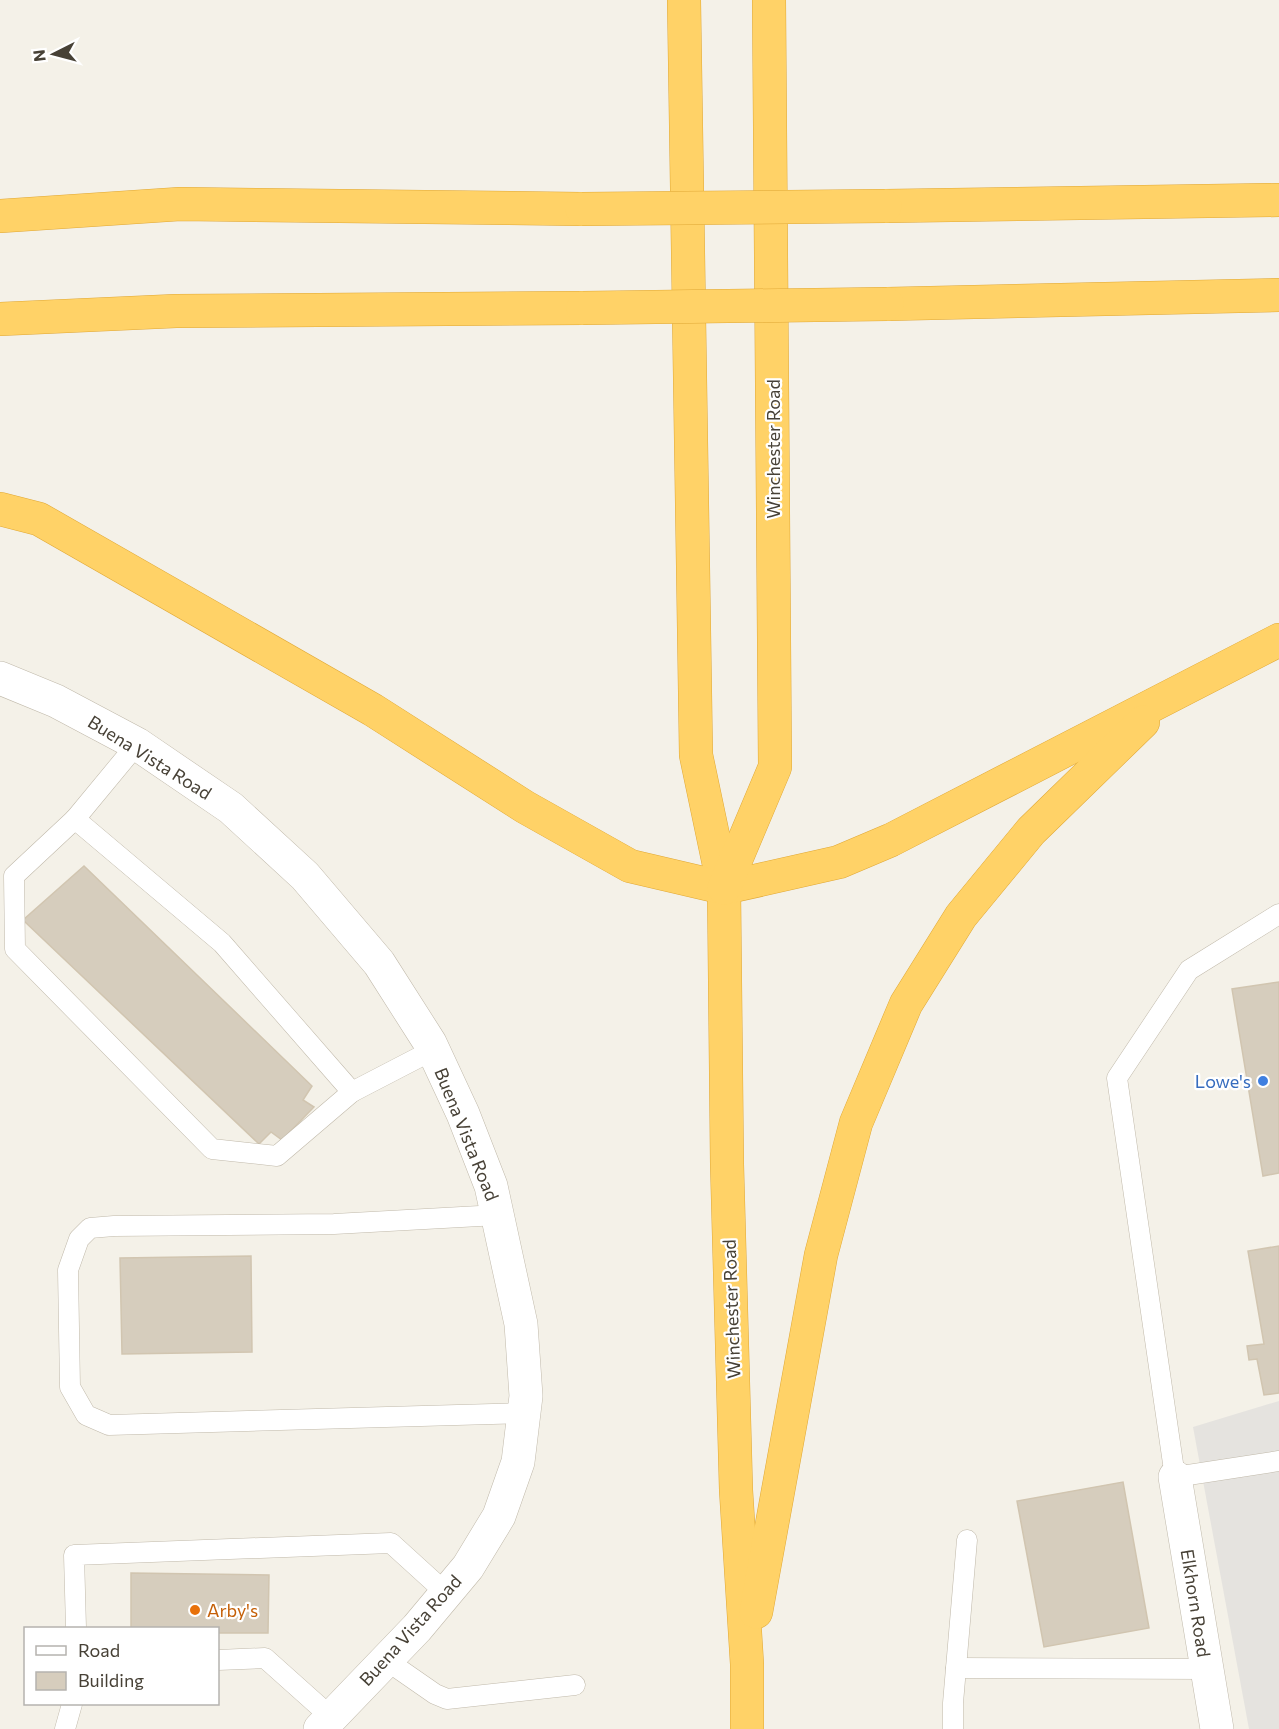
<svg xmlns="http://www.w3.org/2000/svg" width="1279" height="1729" font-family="Commissioner,sans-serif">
<rect width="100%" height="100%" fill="#f4f1e8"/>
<polygon fill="#e5e3df" points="1279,1401 1279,1729 1249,1729 1193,1427"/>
<g fill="#d6cdbd" stroke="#d1c5b0" stroke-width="1.5">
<polygon points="84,866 312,1086 303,1100 314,1107 282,1140 271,1132 259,1144 23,920"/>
<polygon points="1279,982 1279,1173 1263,1176 1232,989"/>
<polygon points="1279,1246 1279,1393 1264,1395 1257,1359 1249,1360 1247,1346 1264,1344 1248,1251"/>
<polygon points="251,1256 252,1352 122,1354 120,1258"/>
<polygon points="1123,1482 1149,1628 1044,1647 1017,1501"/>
<polygon points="131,1573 269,1575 268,1633 218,1633 218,1628 131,1628"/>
</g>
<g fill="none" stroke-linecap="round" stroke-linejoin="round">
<g stroke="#c0b9aa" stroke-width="21">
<g id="lane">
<polyline points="137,744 75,819 222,943 352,1092 433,1050"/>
<polyline points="75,819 14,876 15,949 212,1149 277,1156 352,1092"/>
<polyline points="1279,914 1189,970 1117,1078 1175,1477 1279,1461"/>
<polyline points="498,1215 334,1224 114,1226 90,1228 79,1239 68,1270 70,1387 86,1415 109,1425 524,1413"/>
<polyline points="76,1628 74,1555 391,1543 446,1593"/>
<polyline points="218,1660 265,1658 331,1717"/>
<polyline points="386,1660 435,1694 447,1699 575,1685"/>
<polyline points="956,1668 1207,1669"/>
<polyline points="65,1729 72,1704"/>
<polyline points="953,1729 953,1703 967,1540"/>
</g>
</g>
<g stroke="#c0b9aa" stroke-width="34">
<g id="street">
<polyline points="0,678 56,701 137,744 231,808 305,876 379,963 430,1043 463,1114 491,1186 521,1324 526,1396 518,1462 499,1516 468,1567 417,1628 320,1729"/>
<polyline points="1175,1477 1217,1729"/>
</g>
</g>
<g stroke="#e0a836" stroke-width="34">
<g id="highway">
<polyline points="684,0 696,755 724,888 727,1164 736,1490 747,1664 747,1729"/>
<polyline points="885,206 1279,200"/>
<polyline points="0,216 180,204 582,209"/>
<polyline points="887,304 1279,295"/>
<polyline points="0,319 176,311 583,308"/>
<polyline points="0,509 39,519 373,710 525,807 630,866 724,888 839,862 891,840 1279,640"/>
<polyline points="724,888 775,767 769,0"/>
<polyline points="756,1612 821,1255 856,1123 906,1004 961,916 1031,831 1143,722"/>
</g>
</g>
<use href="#lane" stroke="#fff" stroke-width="20"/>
<use href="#street" stroke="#fff" stroke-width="33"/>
<use href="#highway" stroke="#ffd267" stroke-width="33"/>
<g stroke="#e0a836" stroke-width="34" stroke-linecap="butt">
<g id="highway-bridge">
<polyline points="582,209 885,206"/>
<polyline points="583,308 887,304"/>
</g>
</g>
<use href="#highway-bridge" stroke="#ffd267" stroke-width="33"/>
</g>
<circle fill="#3f7fe0" stroke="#fff" stroke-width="2" cx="1263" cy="1081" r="6"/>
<circle fill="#e8710a" stroke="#fff" stroke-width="2" cx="195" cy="1610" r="6"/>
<g text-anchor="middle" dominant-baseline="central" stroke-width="4.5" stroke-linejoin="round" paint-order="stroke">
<g font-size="18" fill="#474136" stroke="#fff">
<text transform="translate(773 449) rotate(-90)">Winchester Road</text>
<text transform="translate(150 757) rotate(32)">Buena Vista Road</text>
<text transform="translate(467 1134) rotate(68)">Buena Vista Road</text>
<text transform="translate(731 1309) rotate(-92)">Winchester Road</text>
<text transform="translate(1196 1603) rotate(81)">Elkhorn Road</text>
<text transform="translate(410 1630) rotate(-48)">Buena Vista Road</text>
</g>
<g font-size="18" fill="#366cbe" stroke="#fff" text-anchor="end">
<text x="1251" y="1081">Lowe's</text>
</g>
<g font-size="18" fill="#c56008" stroke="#fff" text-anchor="start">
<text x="207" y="1610">Arby's</text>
</g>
</g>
<rect x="24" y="1627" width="195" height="78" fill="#ffffff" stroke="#b5b3af" stroke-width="1.5"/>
<rect x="36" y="1646" width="30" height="9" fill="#ffffff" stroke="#b5b3af" stroke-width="1.5"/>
<text x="78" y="1657" font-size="18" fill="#474136">Road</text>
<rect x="36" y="1672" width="30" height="18" fill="#d6cdbd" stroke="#b5b3af" stroke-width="1.5"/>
<text x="78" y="1687" font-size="18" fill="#474136">Building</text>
<g transform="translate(54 54) rotate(264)" stroke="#ffffff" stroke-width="4.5" paint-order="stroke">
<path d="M0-4.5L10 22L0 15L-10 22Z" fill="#474136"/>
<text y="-9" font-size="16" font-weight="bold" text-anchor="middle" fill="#474136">N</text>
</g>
</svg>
